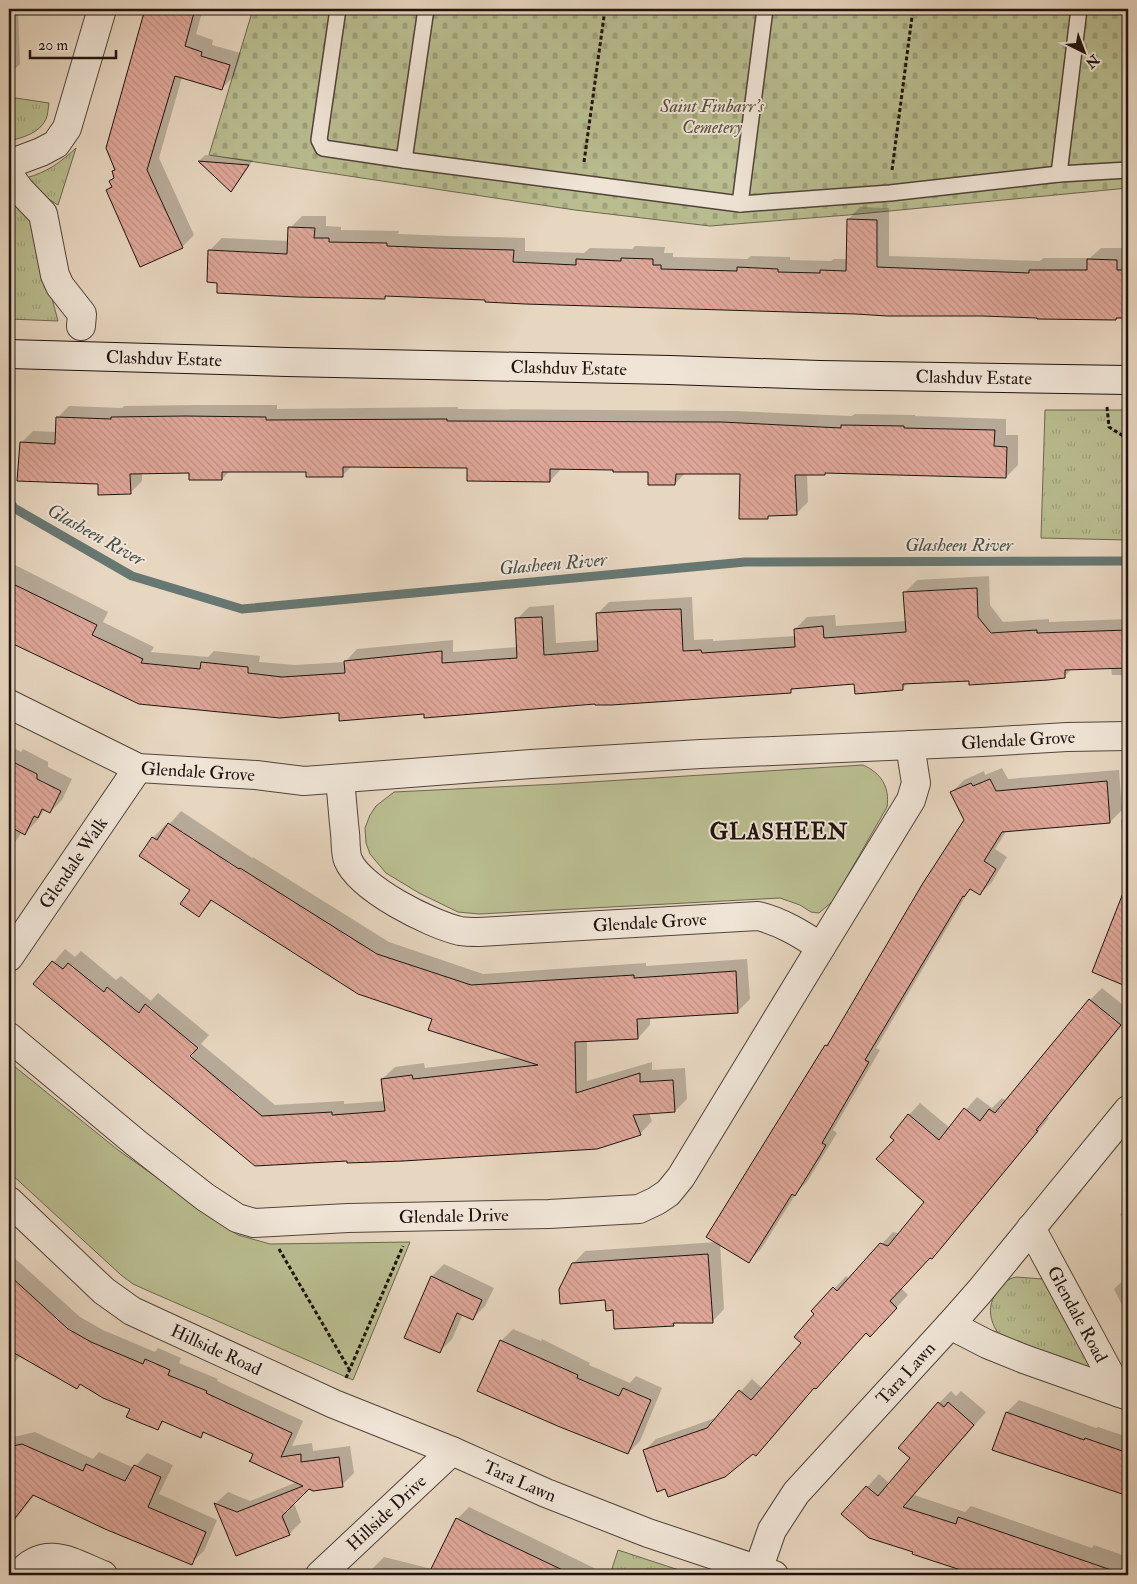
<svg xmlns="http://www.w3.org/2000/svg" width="1137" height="1584" font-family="'IM FELL Double Pica',serif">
<defs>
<pattern id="grass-tufts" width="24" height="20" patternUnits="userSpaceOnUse" patternTransform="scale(1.25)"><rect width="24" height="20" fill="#b9bd90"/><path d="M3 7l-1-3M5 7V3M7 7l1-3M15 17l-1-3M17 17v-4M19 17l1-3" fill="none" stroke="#9fa27b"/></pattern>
<pattern id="cemetery-stones" width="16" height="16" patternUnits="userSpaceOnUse" patternTransform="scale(1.25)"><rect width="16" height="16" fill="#b9bd90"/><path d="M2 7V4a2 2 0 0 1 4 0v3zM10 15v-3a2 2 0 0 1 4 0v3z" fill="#9fa27b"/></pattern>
<pattern id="building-back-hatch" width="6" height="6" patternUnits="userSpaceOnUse" patternTransform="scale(1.25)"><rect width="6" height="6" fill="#dfa799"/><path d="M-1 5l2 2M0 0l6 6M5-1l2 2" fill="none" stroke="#bf8f83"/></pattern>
</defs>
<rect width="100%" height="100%" fill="#e7d6c0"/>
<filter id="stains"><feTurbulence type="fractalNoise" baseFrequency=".004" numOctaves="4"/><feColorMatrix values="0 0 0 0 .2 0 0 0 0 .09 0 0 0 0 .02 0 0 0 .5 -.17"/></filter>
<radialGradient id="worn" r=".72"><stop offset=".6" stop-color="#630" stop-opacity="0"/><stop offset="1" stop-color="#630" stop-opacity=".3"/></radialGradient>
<g fill="url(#grass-tufts)" stroke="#6c684f">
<path d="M 9,97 L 49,103 C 48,108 48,115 46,119 C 40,133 22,138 9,141 Z"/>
<path d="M 76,148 L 58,205 L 42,195 L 26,178 C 47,172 60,163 76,148 Z"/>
<polygon points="9,196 31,220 58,321 9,319"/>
<polygon points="1045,410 1128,410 1128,540 1041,538"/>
<path d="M 1016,1277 L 1043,1279 L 1050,1282 L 1096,1373 L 999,1335 C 989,1319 987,1307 997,1291 C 1002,1284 1007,1279 1016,1277 Z"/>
<polygon points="618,1550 694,1575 610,1575"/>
</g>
<polygon fill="url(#cemetery-stones)" stroke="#6c684f" points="253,9 1128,9 1128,188 848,215 710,226 575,210 209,155"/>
<g fill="#b9bd90" stroke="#6c684f">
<path d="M 863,765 C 881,773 890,787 887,807 L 833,901 L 819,913 L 811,912 L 800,905 L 780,898 L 479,914 L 458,912 L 419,893 L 386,873 L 370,854 L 366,843 L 365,828 L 370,815 L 376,806 L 394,792 L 558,784 Z"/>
<polygon points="9,1062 118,1150 238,1235 270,1244 410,1242 353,1380 144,1289 133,1284 121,1275 9,1172"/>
</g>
<g fill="#0003">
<polygon points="9,9 18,9 20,64 9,75"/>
<polygon points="146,9 203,9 196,34 213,40 212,45 241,53 234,76 222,88 182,77 159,158 194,235 182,247 107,190 112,185 111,181 115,177 113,172 116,169 134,49"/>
<polygon points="205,155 253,160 237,184 231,190 199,161"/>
<polygon points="860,207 889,208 889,256 1040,261 1043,258 1090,258 1101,248 1128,248 1128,316 1119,316 1116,319 387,295 384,298 219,282 209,251 222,238 289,241 290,228 302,216 326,216 326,226 341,227 341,230 399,231 398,234 449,236 525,238 525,251 584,253 590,248 632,249 635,246 665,247 664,253 673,253 673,257 747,259 751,256 790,257 790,260 831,261 834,259 848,259 848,220"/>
<polygon points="198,405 277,405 277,409 458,407 458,409 734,411 852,416 855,414 915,415 915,416 1006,419 1006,435 1018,435 1018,465 1006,477 826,472 824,474 807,474 808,502 796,514 771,514 767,518 742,473 686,472 675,484 649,471 614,468 562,468 550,481 468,467 352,466 342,476 307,471 230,471 222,479 190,471 142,472 142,481 130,493 99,482 21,443 33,431 56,432 57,418 69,406 122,408 124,406"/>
<polygon points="9,562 108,612 103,622 154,647 151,652 208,657 214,651 260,656 259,662 295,665 345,662 357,649 453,640 453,652 518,647 517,619 529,607 554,605 556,643 599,640 597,614 609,602 660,599 692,597 694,640 713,639 713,641 796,636 795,629 807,617 835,615 836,626 907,621 905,592 917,580 989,576 990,605 1003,622 1049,619 1049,622 1128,619 1128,675 1112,675 1111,667 1072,669 1064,677 908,683 903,688 855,682 795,687 791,691 425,712 340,712 140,703 9,640"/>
<polygon points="9,745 21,752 23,749 48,762 48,767 72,779 62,800 50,812 45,809 37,821 25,833 22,832 9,851"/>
<polygon points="1002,768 1008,779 1119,770 1122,810 1110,822 1007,830 995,849 1007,857 992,882 980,894 971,888 970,889 876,1048 880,1050 833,1130 837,1133 807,1182 797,1192 761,1249 749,1261 720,1243 724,1309 712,1322 677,1322 673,1325 614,1309 606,1298 573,1264 585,1251 718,1242 826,1045 832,1039 965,821 952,792 964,780 984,771 985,775"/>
<polygon points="181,811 252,858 253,857 389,942 483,974 646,963 646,966 747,959 750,999 738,1011 650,1017 650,1025 638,1038 587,1040 587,1081 652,1062 652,1070 685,1068 687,1099 675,1111 649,1113 652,1121 640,1134 348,1160 256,1165 35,984 65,949 75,957 81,951 116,980 121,976 151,1001 158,993 209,1035 201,1044 275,1105 344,1101 344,1104 385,1101 382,1079 395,1067 424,1063 425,1068 517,1057 433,1018 213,900 199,915 191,890 153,838 165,825 167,827"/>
<polygon points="1128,813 1128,985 1093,971 1126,891 1121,820"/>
<polygon points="1102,988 1128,1009 1128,1018 1047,1117 1049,1118 943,1246 930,1257 901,1288 908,1295 882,1323 867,1332 828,1375 815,1387 768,1443 756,1455 753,1452 644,1451 656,1439 718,1417 752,1379 763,1389 803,1343 816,1313 813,1311 846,1276 849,1279 893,1232 900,1234 925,1202 895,1140 909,1115 920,1103 950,1128 977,1097 992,1108 1002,1098 1007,1101 1090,1000"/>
<polygon points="1128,1203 1128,1221 1120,1215"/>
<polygon points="9,1253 80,1317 103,1330 155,1352 158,1348 181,1358 179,1363 218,1379 217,1381 303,1421 292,1446 312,1443 313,1451 350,1446 354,1473 342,1485 309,1487 294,1503 301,1522 289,1534 236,1555 216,1503 228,1492 250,1501 297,1482 255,1454 206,1431 200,1437 165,1421 157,1429 131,1408 81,1383 77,1387 20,1356 9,1368"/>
<polygon points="444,1264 494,1288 485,1306 473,1318 463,1314 452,1339 439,1352 432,1276"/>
<polygon points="1128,1276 1128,1305 1123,1307 1114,1289"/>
<polygon points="513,1329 541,1341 542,1339 590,1363 589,1365 630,1383 636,1376 662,1388 640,1441 628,1453 501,1341"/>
<polygon points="951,1391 956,1396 961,1391 986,1412 914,1495 965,1512 971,1506 1092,1548 1094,1545 1128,1557 1128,1575 986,1575 915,1551 843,1514 879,1474 890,1484 912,1458 939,1403"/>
<polygon points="1019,1400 1096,1428 1098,1427 1128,1437 1128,1495 994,1449 1007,1412"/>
<polygon points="35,1432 93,1459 99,1452 134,1468 147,1453 173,1465 159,1494 217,1520 204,1551 191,1563 35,1495 9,1527 9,1438"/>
<polygon points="469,1507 596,1569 594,1573 598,1575 370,1575 372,1569 384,1557 432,1569 457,1519"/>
</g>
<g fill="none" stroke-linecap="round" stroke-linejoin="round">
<polyline stroke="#677772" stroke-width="9" points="9,500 14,508 132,576 242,609 745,562 1128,561"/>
</g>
<g fill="url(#building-back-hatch)" stroke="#1f130e">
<polygon points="145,9 195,9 185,46 202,52 201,56 230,65 222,90 175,76 147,170 183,248 140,267 106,190 112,187 109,181 114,178 112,171 115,170 106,148"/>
<polygon points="198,161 249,165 231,192"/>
<polygon points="847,219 877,220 877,267 1029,273 1029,270 1087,270 1087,259 1117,260 1117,270 1128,270 1128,318 1116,318 1116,320 1037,319 1037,318 982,316 887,316 856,314 525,304 485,302 485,300 385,296 385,299 297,297 217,293 217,283 207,282 208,250 287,254 288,227 315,228 314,238 329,238 329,242 387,243 387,246 436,248 514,250 513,262 576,265 576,259 621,261 621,258 653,259 653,265 661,265 661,269 737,271 737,267 778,269 778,272 820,273 820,270 846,271"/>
<polygon points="185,416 266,417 266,420 447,419 447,421 722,422 841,428 841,425 904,426 904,428 995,430 994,446 1007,447 1006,478 825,473 825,475 795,475 797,515 768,516 768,519 739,519 740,474 676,474 675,485 648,485 648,472 613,472 613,470 550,469 550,482 467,481 467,468 343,467 343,477 306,477 306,472 222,472 222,480 189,480 189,473 130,474 131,494 98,495 98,484 17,481 20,442 55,444 56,417 111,419 111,417"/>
<polygon points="9,582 97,625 92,635 143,659 141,663 200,669 201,662 248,667 248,673 282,677 345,673 344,661 442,651 442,663 517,658 515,618 542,617 544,655 598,651 596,613 647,610 681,609 683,651 701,650 702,653 795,647 794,629 823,626 824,638 906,632 903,592 977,588 978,617 991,633 1037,630 1037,633 1128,630 1128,668 1065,670 1065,678 1048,680 969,685 969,681 903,684 903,690 855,694 854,684 791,689 791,693 611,705 595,705 595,704 424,718 424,714 339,721 339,713 280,718 139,704 9,642"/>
<polygon points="9,760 37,774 37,779 61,791 50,813 42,809 38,818 34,816 25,835 9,826"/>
<polygon points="990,779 996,791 1107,781 1110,823 1002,832 984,861 996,869 980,895 970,889 964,897 963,896 865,1060 869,1062 822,1143 826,1145 819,1157 795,1196 792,1194 749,1263 706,1237 825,1045 827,1046 923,883 964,820 950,792 971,783 973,786"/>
<polygon points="168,823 239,869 240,868 377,954 471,985 634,975 634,978 736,971 738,1013 637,1019 638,1039 575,1042 576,1093 640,1073 640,1082 673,1080 675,1112 633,1115 641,1135 597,1149 403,1161 347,1163 347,1161 255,1166 33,984 52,961 63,969 68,963 104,992 107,987 139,1013 145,1004 198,1048 190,1056 262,1116 332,1112 332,1115 385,1111 381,1079 412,1075 413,1079 538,1065 428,1030 432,1019 358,994 211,900 199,917 180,904 190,890 139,856 152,837 157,840"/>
<polygon points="1127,883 1128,884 1128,987 1092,972"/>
<polygon points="1089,999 1121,1025 1036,1130 1038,1131 932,1259 930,1258 890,1301 897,1308 870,1337 866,1333 816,1389 814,1388 756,1456 753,1454 725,1477 668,1497 665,1489 657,1492 643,1450 707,1428 739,1390 751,1400 801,1343 794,1337 814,1314 811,1311 833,1287 837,1291 880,1243 888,1246 924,1202 876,1159 894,1140 890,1137 908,1114 939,1140 964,1108 980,1121 989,1109 995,1113"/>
<polygon points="708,1254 713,1323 673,1323 674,1326 614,1329 613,1310 606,1311 605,1300 560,1304 559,1289 572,1263"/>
<polygon points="9,1275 68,1329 91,1342 143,1364 145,1359 170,1370 168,1375 207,1391 206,1393 292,1433 281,1457 301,1454 301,1462 339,1457 343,1487 313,1491 309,1489 282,1516 290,1535 236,1556 214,1503 237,1512 303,1486 249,1461 250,1461 253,1454 203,1432 201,1438 162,1421 158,1430 126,1417 130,1409 103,1398 80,1384 77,1389 9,1350"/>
<polygon points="431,1276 482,1300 473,1320 457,1313 440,1353 404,1338"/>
<polygon points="500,1340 578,1375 577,1378 619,1396 623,1388 651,1400 628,1454 560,1427 477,1391"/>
<polygon points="938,1402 944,1407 948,1402 974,1425 903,1507 956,1524 958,1517 1114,1571 1113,1575 976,1575 912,1554 913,1552 869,1538 841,1514 866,1486 878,1496 910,1458 898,1448"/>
<polygon points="1006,1412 1084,1440 1085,1438 1128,1453 1128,1496 992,1450"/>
<polygon points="22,1444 83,1471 86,1464 125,1481 134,1465 161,1477 148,1507 206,1532 192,1565 105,1529 33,1495 9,1526 9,1447"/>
<polygon points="456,1518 485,1533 573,1575 428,1575"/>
</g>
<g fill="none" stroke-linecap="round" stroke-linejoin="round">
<g stroke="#51443a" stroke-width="18">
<g id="lane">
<polyline points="338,9 319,140 323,148 404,160 740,204 890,193 1059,174 1128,170"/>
<polyline points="404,160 426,9"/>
<polyline points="1059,174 1079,9"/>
<polyline points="740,204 765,9"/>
</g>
</g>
<g stroke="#51443a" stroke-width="30">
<g id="street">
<polyline points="9,164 41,152 56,144 67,128 102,9"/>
<polyline points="9,175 20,190 43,214 55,275 60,286 82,314 81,326"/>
<path id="s1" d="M 9,704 L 138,768 L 256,775 L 304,781 L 531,764 L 701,754 L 982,742 L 1067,737 L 1128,736"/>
<path id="s2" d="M 340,780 C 342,798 343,816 345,833 C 346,842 345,852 348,860 C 360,889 430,924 460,931 C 466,932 473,932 479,932 L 758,916 C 782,922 801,934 821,947 L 911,800 L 916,783 L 910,745"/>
<path id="s3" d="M 9,957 L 138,768"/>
<path id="s4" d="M 9,1037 L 136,1143 L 205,1197 L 237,1218 L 254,1223 L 348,1218 L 549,1214 L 639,1209 L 656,1201 L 668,1193 L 681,1177 L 821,947"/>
<path id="s5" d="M 9,1201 L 104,1291 L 132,1311 L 334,1404 L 452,1451 L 546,1493 L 648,1533 L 774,1575"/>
<path id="s6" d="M 1031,1228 L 1120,1393 L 1128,1396"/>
<polyline points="950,1325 980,1291 1128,1110"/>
<path id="s7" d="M 758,1570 L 772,1530 L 796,1493 L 950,1325 L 987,1344 L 1024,1359 L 1120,1393"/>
<path d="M 19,1575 C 45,1543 73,1563 103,1575"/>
<path id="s8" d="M 320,1575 L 452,1451"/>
</g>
</g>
<g stroke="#1f130e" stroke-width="30">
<g id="secondary">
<path id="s9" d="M 9,354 L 287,362 L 670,370 L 820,375 L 1128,380"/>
</g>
</g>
<g stroke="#1f130e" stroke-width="3" stroke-dasharray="4 2.5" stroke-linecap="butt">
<polyline points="584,162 605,9"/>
<polyline points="892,170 913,9"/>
<polyline points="1107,407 1109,427 1128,439"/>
<polyline points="279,1249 349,1369"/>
<polyline points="346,1378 403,1246"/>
</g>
<use href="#lane" stroke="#efe4d6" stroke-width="15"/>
<use href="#street" stroke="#efe4d6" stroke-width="28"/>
<use href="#secondary" stroke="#efe4d6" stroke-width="28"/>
</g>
<g text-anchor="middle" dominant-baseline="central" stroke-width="4" stroke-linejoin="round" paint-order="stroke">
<g font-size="18" font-style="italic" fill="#554e3c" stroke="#efe4d6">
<text x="712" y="106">Saint Finbarr's<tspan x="712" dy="21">Cemetery</tspan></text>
</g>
<g font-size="18" fill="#1f130e" stroke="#efe4d6">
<text stroke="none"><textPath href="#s9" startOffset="155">Clashduv Estate</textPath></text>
<text stroke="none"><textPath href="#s9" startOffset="560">Clashduv Estate</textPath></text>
<text stroke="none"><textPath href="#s9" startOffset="965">Clashduv Estate</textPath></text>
<text stroke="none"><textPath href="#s1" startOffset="1026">Glendale Grove</textPath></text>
<text stroke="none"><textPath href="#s1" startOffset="204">Glendale Grove</textPath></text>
<text stroke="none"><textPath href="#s3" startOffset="114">Glendale Walk</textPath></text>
<text stroke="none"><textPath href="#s2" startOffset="406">Glendale Grove</textPath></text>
<text stroke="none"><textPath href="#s4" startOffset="509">Glendale Drive</textPath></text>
<text stroke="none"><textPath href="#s6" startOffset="98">Glendale Road</textPath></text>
<text stroke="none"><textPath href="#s5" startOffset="258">Hillside Road</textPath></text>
<text stroke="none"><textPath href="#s7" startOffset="249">Tara Lawn</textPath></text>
<text stroke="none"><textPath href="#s5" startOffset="589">Tara Lawn</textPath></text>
<text stroke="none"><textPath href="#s8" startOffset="91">Hillside Drive</textPath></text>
</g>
<g font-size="19" font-style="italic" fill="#494d48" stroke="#efe4d6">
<text transform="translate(96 535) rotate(29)">Glasheen River</text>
<text x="959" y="545">Glasheen River</text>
<text transform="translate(553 564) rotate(-5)">Glasheen River</text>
</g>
<g font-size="22" font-weight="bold" letter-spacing="1" fill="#1f130e" stroke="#efe4d6">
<text x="779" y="832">GLASHEEN</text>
</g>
</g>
<rect width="1137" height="1584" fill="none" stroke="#e7d6c0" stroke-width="30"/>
<rect x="10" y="10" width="1117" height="1564" fill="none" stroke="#1f130e" stroke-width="2.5"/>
<rect x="15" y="15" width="1107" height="1554" fill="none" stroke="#1f130e"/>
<g transform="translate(1084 52) rotate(138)" stroke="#efe4d6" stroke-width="4" paint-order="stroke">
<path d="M0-4L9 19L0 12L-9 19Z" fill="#1f130e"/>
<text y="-8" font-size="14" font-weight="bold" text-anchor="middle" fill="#1f130e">N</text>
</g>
<path d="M30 50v8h86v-8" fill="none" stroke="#1f130e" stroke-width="2.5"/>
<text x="38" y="50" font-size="15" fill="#1f130e" stroke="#efe4d6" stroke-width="4" paint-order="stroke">20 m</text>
<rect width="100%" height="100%" filter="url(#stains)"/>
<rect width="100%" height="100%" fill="url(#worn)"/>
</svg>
